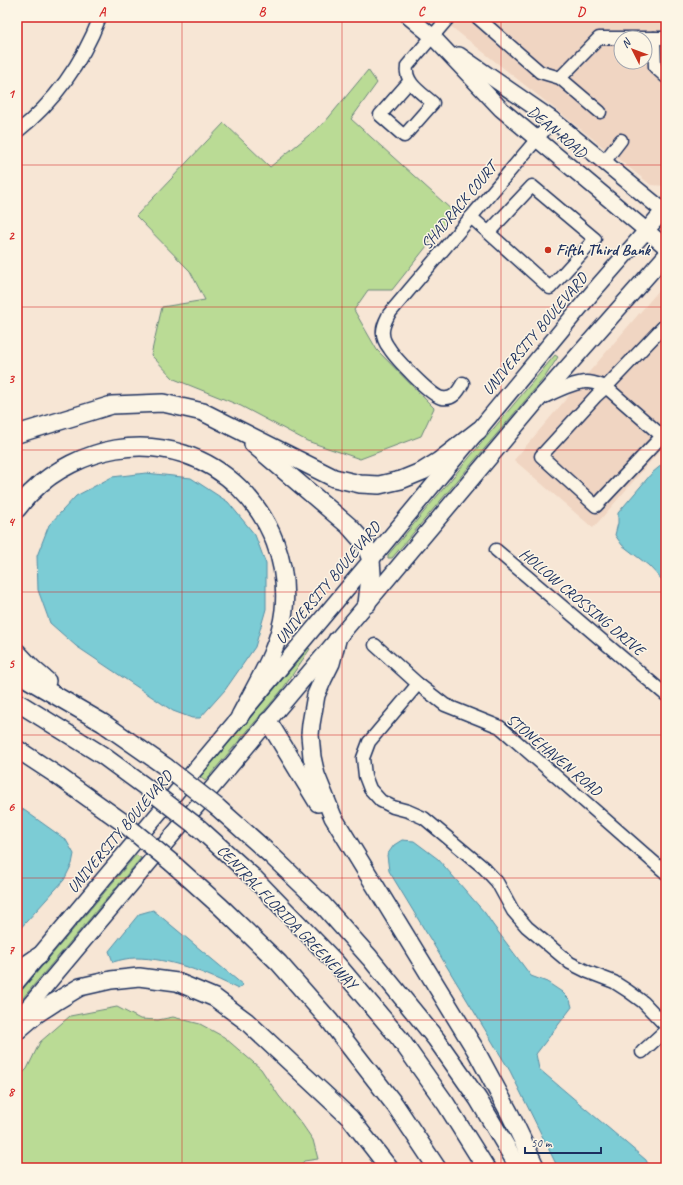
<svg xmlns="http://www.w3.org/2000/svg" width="683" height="1185" font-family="Caveat,sans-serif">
<rect width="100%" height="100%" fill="#f7e6d5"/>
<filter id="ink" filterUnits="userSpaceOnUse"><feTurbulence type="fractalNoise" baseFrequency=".025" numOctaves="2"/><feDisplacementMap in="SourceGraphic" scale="8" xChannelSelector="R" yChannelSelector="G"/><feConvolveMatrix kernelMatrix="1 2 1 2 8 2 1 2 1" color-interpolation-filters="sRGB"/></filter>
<g filter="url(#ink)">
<g fill="#f0d5c2" fill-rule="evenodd">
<path d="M 439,17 L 666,17 L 666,186 L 651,185 ZM 621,38 L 645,38 L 645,62 L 621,62 Z"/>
<polygon points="666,282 666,448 662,448 593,528 514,460"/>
</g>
<g fill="#badb95" stroke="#6a857a">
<polygon points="368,70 377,83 351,119 454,212 392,290 368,290 354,310 377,350 434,408 421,436 360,459 307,441 241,406 174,379 151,355 162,307 205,300 190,271 136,216 224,123 270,167 325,122"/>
<polygon points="555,355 558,357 545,377 392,558 388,558 388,555"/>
<polygon points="309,648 310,649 282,690 205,781 200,777"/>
<polygon points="136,855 141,858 17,1005 17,996"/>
<polygon points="117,1007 140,1019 158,1020 173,1017 200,1024 224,1037 261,1069 279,1096 302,1124 313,1140 318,1159 304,1161 298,1168 17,1168 17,1079 27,1069 40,1042 70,1016"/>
</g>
<g fill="#7bccd5" stroke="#558da5">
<polygon points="664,463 666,464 666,584 648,565 622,545 615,535 618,523 618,513 652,473"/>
<polygon points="146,473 191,478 228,502 255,535 266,564 266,609 255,647 225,690 200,718 192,718 173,711 76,646 50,623 38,590 37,556 49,525 76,496 112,477"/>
<polygon points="17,805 66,840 74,854 72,864 64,880 17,932"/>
<polygon points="402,840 414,841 438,859 485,913 493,925 531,976 547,982 562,992 570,1000 572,1007 536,1054 539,1069 646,1160 650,1168 558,1168 510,1071 389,871 387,855 394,845"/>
<path d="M 153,910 L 243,985 L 238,989 C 206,973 171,958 135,958 C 128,958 120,960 113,962 L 109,951 L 139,914 Z"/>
</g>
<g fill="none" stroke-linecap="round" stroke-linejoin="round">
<g stroke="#1b2f5e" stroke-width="15">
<g id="minor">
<polyline points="477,17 540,72 560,78 600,112"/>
<polyline points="654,38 655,67 666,77"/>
<polyline points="560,78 599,38 666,38"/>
<path d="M 409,82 L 380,115 L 404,136 L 433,103 C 422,93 404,83 407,66 L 449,17"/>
<path d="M 17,132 C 56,101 82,63 100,17"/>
<polyline points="604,162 621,140"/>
<polyline points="471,217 550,288 595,239 532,186 489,232"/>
<path d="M 463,383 C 458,392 453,400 442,398 C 432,397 395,358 389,348 C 386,344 383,339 383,334 C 382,327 386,320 389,314 L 553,120"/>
<path d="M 540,399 C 553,393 573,382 587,382 C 594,382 600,385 606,387 L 662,436 L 596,506 L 541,456 L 596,396 L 606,387 L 666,324"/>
<polyline points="496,550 666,695"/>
<polyline points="375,645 418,684 445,705 500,727 666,873"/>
<polyline points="418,684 369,742 363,758 365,776 370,789 381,801 393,807 408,811 424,818 484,868 497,882 513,911 527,927 570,963 588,972 614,982 628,991 643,1002 666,1026"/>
<polyline points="642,1052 666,1030"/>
</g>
</g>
<g stroke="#1b2f5e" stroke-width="18">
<g id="major">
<polyline points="409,17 432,36 501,109 666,247"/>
<polyline points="459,55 553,120 666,213"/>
<polyline points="17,982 371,560 597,287 666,208"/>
<polyline points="17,1020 539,399 666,255"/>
</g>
</g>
<g stroke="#1b2f5e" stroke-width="20">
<g id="highway">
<polyline points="17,434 112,405 163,403 203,412 334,478 360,484 379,485 401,480 423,471 439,461 479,430"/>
<polyline points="253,444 349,526 365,544 371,560 372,574 369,586 367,604"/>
<path d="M 17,509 C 22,503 27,496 33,491 C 53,470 87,454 116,449 C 212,433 293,515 284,610 C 280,648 257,683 240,716"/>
<polyline points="337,640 331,663 323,679 316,695 311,724 310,735 312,757 316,775 333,817 475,1049 510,1114 536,1168"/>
<polyline points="17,652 32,668 47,681"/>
<polyline points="17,673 103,723 166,767"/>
<polyline points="17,702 102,755 147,788"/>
<polyline points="268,721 318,803"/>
<polyline points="17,749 58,776 121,821"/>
<polyline points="217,807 272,856 322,904 370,958 436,1039 478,1099 519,1168"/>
<polyline points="200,829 253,877 336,963 400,1039 446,1104 486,1168"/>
<polyline points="172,863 221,907 279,963 329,1020 395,1105 437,1168"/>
<polyline points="17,971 39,956"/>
<polyline points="17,1031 38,1013 55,1002 80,987 111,980 139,977 177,982 215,998 246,1021 350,1118 389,1168"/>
</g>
</g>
<use href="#minor" stroke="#fcf5e5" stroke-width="12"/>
<use href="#major" stroke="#fcf5e5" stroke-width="15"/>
<use href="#highway" stroke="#fcf5e5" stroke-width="17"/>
<g stroke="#1b2f5e" stroke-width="20" stroke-linecap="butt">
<g id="highway-bridge">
<polyline points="166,767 217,807"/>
<polyline points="147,788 200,829"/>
<polyline points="121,821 172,863"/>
</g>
</g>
<use href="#highway-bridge" stroke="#fcf5e5" stroke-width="17"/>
</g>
</g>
<path fill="none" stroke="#d62828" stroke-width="1" stroke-opacity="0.55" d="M 182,17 L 182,1168M 342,17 L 342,1168M 501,17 L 501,1168M 17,165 L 666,165M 17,307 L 666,307M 17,450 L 666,450M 17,592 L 666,592M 17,735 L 666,735M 17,878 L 666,878M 17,1020 L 666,1020"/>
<circle fill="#c8321e" stroke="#fcf5e5" stroke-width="1.5" cx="548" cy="250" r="4"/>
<g text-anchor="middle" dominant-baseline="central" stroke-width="3" stroke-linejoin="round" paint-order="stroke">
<g font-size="16" fill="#1b2f5e" stroke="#fcf5e5">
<text transform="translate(557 132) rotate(40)">DEAN ROAD</text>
<text transform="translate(459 206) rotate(-50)">SHADRACK COURT</text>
<text transform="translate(535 334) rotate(-50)">UNIVERSITY BOULEVARD</text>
<text transform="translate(328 583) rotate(-50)">UNIVERSITY BOULEVARD</text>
<text transform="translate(582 602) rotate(40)">HOLLOW CROSSING DRIVE</text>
<text transform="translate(554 755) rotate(40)">STONEHAVEN ROAD</text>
<text transform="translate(120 832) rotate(-50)">UNIVERSITY BOULEVARD</text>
<text transform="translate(287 917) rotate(46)">CENTRAL FLORIDA GREENEWAY</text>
</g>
<g font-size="16" font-weight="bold" fill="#1b2f5e" stroke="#fcf5e5" text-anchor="start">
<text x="556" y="250">Fifth Third Bank</text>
</g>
</g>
<rect width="683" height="1185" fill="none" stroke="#fcf5e5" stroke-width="44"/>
<g transform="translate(633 50) rotate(312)"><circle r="19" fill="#fcf5e5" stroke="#a2a6af"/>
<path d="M0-3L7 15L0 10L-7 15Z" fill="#c8321e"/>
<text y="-6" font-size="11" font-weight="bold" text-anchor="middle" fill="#1b2f5e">N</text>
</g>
<path d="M525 1147v6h76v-6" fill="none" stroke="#1b2f5e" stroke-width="2"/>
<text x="531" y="1147" font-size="12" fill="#1b2f5e" stroke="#fcf5e5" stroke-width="3" paint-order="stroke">50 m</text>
<rect x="22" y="22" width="639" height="1141" fill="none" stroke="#d62828" stroke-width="1.5"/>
<g font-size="13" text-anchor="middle" font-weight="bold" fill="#d62828">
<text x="102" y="16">A</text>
<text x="262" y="16">B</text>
<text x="421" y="16">C</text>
<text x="581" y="16">D</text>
<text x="11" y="98">1</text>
<text x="11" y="240">2</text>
<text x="11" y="383">3</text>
<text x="11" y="526">4</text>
<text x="11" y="668">5</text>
<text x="11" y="811">6</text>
<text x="11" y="954">7</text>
<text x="11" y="1096">8</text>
</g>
</svg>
